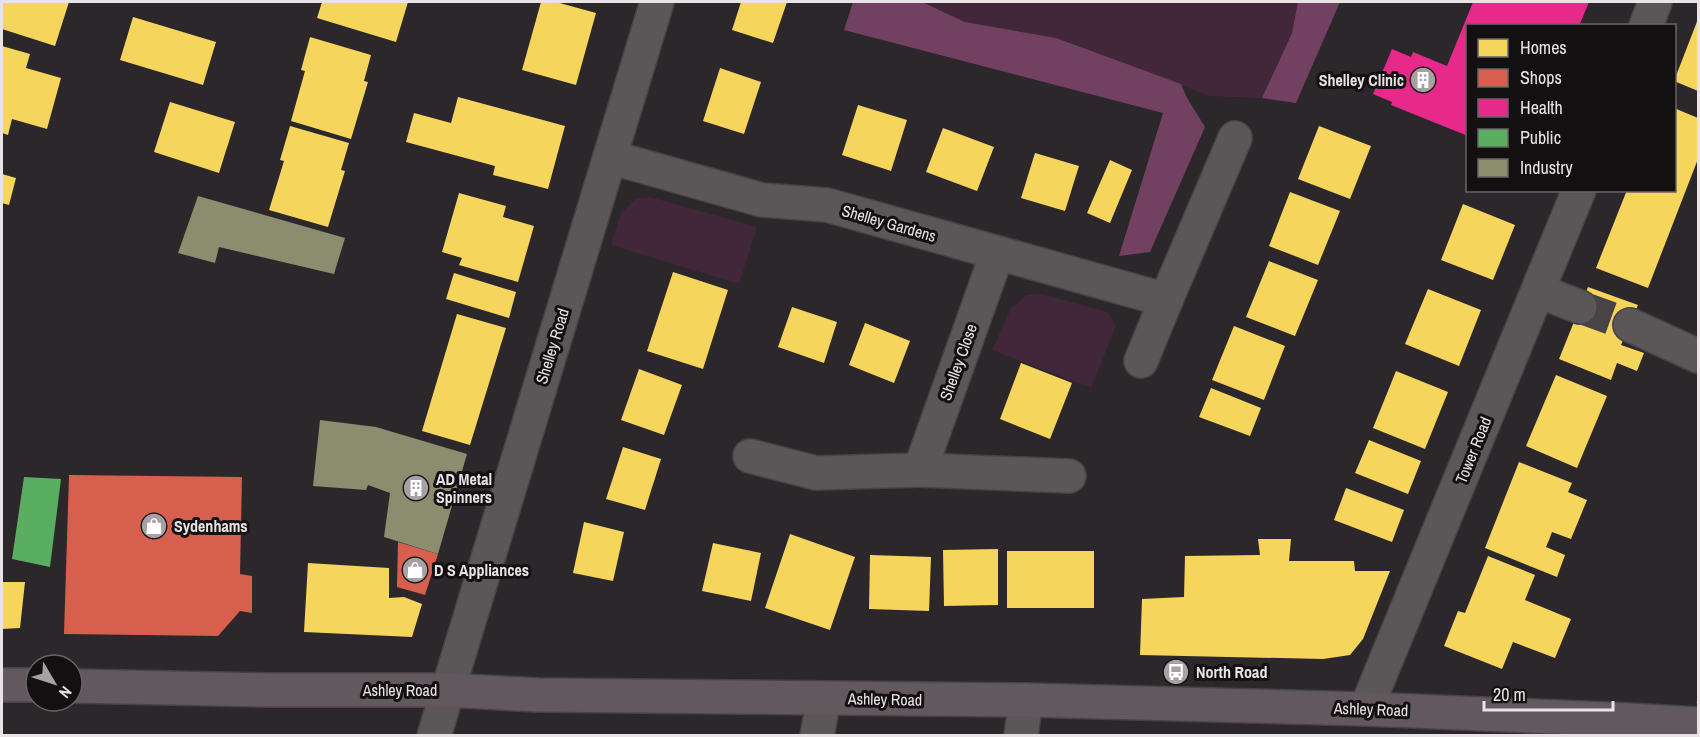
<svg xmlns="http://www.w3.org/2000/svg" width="1700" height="737" font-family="'Archivo Narrow',sans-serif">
<rect width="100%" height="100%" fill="#2c272a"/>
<g fill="#42273a">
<polygon points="922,2 1298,2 1292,33 1262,98 1210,96 1056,38 965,22"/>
<polygon points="650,197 757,227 739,284 611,245 621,213 636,199"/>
<polygon points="1041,294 1108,312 1116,326 1091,388 992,350 1011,308 1027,295"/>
</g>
<g fill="#724162">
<polygon points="853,2 922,2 965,22 1056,38 1181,84 1187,98 1205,127 1150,252 1119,256 1163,113 844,30"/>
<polygon points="1298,2 1340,2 1296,103 1262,98 1292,33"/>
</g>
<g fill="#f6d55c">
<polygon points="2,2 69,2 55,46 2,29"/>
<polygon points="322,2 408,2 396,42 317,18"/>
<polygon points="541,2 556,2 596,13 576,85 522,70"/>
<polygon points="741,2 787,2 773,43 732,30"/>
<polygon points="133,17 216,42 203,85 120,60"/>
<polygon points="1698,19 1698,91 1674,81"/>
<polygon points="310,37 371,55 364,81 368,82 351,139 291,121 305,71 301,70"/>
<polygon points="2,46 30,54 26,68 61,78 47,129 12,119 8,135 2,133"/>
<polygon points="720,68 761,82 744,134 703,121"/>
<polygon points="458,97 565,126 548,189 493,175 495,166 406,142 414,113 451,123"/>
<polygon points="170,102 235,122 219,173 154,152"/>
<polygon points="858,105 907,120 891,171 842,155"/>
<polygon points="1674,108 1698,118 1698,159 1648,288 1596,268 1627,190 1674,190"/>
<polygon points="290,126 349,143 341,170 345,171 328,227 269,210 284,161 280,160"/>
<polygon points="1319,126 1371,146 1350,199 1298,179"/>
<polygon points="943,128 994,147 977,191 926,172"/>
<polygon points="1035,153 1079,166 1065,211 1021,198"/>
<polygon points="1110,160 1132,170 1110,223 1087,213"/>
<polygon points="2,174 16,178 9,205 2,203"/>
<polygon points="1290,192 1340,211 1318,265 1269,246"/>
<polygon points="459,193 506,206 503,217 534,226 518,282 459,265 462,258 442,252"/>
<polygon points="1463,204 1515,225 1493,280 1441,260"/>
<polygon points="1269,261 1318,280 1295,336 1246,317"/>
<polygon points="673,272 728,290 703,369 647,351"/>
<polygon points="454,273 516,292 509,318 446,299"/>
<polygon points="1588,287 1638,305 1621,345 1644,353 1637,371 1617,363 1611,380 1559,359"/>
<polygon points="1428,289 1481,310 1459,366 1405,344"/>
<polygon points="792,307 837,322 824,363 778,347"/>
<polygon points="457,314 506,328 470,445 422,431"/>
<polygon points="865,323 910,341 894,383 849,365"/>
<polygon points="1234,326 1285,346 1264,400 1212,380"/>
<polygon points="1021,363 1072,383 1050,439 1000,419"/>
<polygon points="639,369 682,385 664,435 621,420"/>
<polygon points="1396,371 1448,392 1425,449 1373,428"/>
<polygon points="1556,375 1607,396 1577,468 1526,446"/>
<polygon points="1211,388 1261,408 1250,436 1199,417"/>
<polygon points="1369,440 1421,461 1408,494 1355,473"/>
<polygon points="623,447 661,459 645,510 606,499"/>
<polygon points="1519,462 1572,483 1568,492 1587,500 1571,539 1552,532 1549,540 1546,547 1565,555 1557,577 1485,548"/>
<polygon points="1346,488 1404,510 1392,542 1334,520"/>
<polygon points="584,522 624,532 613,581 573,573"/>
<polygon points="790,534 855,557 830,630 765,608"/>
<polygon points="1258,539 1291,539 1289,561 1354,561 1355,571 1390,571 1363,639 1350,655 1323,659 1140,655 1142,599 1184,597 1185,556 1260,555"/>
<polygon points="713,543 761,553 751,601 702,591"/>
<polygon points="998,549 998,605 944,606 943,550"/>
<rect x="1007" y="551" width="87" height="57"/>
<polygon points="870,555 931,557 929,611 869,609"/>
<polygon points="1488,556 1535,575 1525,600 1571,619 1555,658 1513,642 1502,669 1444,646 1458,611 1465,613"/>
<polygon points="308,563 389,568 389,598 404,597 422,604 412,637 304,632"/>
<polygon points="2,582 25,582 20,628 2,629"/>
</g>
<g fill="#d6604d">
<polygon points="69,475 242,477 240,574 252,576 252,613 240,611 218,636 64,634"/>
<polygon points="398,542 438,554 425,595 397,587"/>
</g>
<polygon fill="#e7298a" points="1473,2 1589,2 1579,26 1468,26 1468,136 1391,105 1392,102 1373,94 1392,49 1411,57 1413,52 1447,66"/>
<polygon fill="#5aae61" points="24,477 61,479 50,567 12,559"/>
<g fill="#8c8c6e">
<polygon points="198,196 345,238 334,274 219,247 215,263 178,253"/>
<polygon points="320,420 376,427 467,454 438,554 384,537 390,493 368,485 366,490 313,486"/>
</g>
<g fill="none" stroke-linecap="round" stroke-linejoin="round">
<polyline stroke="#484346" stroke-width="33" stroke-dasharray="33 16" stroke-linecap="butt" points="1580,307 1630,325"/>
<g stroke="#474345" stroke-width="36">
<g id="minor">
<polyline points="1646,26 1655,2"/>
<polyline points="610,157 762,200 827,205 1166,300 1235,138"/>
<polyline points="1539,291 1580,307"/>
<polyline points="1630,325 1698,356"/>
<polyline points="1141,361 1166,300"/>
<polyline points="750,456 816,473 920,470 997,254"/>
<polyline points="920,470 1069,476"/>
<polyline points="1366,709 1579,190"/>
<polyline points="434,736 657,2"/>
<polyline points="817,736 824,698"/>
<polyline points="1021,736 1026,700"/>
</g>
</g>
<g stroke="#474345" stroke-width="36">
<g id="major">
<polyline points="2,685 36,685"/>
<polyline points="72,686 270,690 447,690 538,695 1026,700 1366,709 1628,720"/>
</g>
</g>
<use href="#minor" stroke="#5b5759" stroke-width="33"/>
<use href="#major" stroke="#61595e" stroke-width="33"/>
<polyline stroke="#686466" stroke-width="4.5" stroke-dasharray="10 10" stroke-linecap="butt" points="1674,736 1698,703"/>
<g stroke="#474345" stroke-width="36" stroke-linecap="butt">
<polyline id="major-bridge" points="1628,720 1698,724"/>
</g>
<use href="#major-bridge" stroke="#61595e" stroke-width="33"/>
</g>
<defs>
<g id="building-disc" transform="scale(1.35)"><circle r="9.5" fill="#a7a1a4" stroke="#131012"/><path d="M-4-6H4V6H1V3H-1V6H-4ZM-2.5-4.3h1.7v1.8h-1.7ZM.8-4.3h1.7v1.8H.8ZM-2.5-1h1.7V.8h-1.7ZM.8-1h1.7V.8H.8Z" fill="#fff"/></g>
<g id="shop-disc" transform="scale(1.35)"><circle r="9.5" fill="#a7a1a4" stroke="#131012"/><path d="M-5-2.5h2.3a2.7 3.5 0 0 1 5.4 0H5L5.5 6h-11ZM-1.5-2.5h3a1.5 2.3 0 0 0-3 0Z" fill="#fff"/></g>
<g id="bus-disc" transform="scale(1.35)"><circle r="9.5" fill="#a7a1a4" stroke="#131012"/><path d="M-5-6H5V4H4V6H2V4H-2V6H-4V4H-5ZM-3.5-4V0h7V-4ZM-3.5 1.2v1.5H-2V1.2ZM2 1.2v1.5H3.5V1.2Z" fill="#fff"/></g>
</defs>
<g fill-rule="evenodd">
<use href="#building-disc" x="1423" y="80"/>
<use href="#building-disc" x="416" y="488"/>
<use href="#shop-disc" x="154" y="526"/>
<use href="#shop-disc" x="415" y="570"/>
<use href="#bus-disc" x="1176" y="672"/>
</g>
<g text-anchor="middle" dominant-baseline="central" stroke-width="6" stroke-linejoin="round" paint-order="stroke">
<g font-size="16" font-weight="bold" fill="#e9e3e6" stroke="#131012" text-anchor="start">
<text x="1404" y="80" text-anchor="end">Shelley Clinic</text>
<text x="436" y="479">AD Metal<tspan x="436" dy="18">Spinners</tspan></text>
<text x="174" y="526">Sydenhams</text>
<text x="434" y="570">D S Appliances</text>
<text x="1196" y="672">North Road</text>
</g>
<g font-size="16" fill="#e9e3e6" stroke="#131012">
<text transform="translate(889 223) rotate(16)">Shelley Gardens</text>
<text transform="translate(552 346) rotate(-73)">Shelley Road</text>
<text transform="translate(958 362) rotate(-70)">Shelley Close</text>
<text transform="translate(1473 450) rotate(-68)">Tower Road</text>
<text x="400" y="690">Ashley Road</text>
<text transform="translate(885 699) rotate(1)">Ashley Road</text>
<text transform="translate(1371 709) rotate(2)">Ashley Road</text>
</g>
</g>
<rect width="1700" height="737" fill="none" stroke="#e9e3e6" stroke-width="6"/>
<rect x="1466" y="24" width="210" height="168" fill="#131012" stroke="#696467" stroke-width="1.5"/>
<rect x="1478" y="39" width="30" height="18" fill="#f6d55c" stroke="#696467" stroke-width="1.5"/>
<text x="1520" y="54" font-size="18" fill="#e9e3e6">Homes</text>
<rect x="1478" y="69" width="30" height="18" fill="#d6604d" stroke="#696467" stroke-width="1.5"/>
<text x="1520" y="84" font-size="18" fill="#e9e3e6">Shops</text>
<rect x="1478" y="99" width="30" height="18" fill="#e7298a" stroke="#696467" stroke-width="1.5"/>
<text x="1520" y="114" font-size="18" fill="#e9e3e6">Health</text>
<rect x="1478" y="129" width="30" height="18" fill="#5aae61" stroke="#696467" stroke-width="1.5"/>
<text x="1520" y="144" font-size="18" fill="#e9e3e6">Public</text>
<rect x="1478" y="159" width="30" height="18" fill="#8c8c6e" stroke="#696467" stroke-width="1.5"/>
<text x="1520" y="174" font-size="18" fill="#e9e3e6">Industry</text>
<g transform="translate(54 683) rotate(129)"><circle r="28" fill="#131012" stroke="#696467" stroke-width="1.5"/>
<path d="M0-4.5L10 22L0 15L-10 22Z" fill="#a7a1a4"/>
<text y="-9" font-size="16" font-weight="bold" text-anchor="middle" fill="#e9e3e6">N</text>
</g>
<path d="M1484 701v9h129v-9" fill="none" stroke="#e9e3e6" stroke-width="3"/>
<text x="1493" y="701" font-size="18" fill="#e9e3e6" stroke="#131012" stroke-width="4.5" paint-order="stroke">20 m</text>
</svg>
